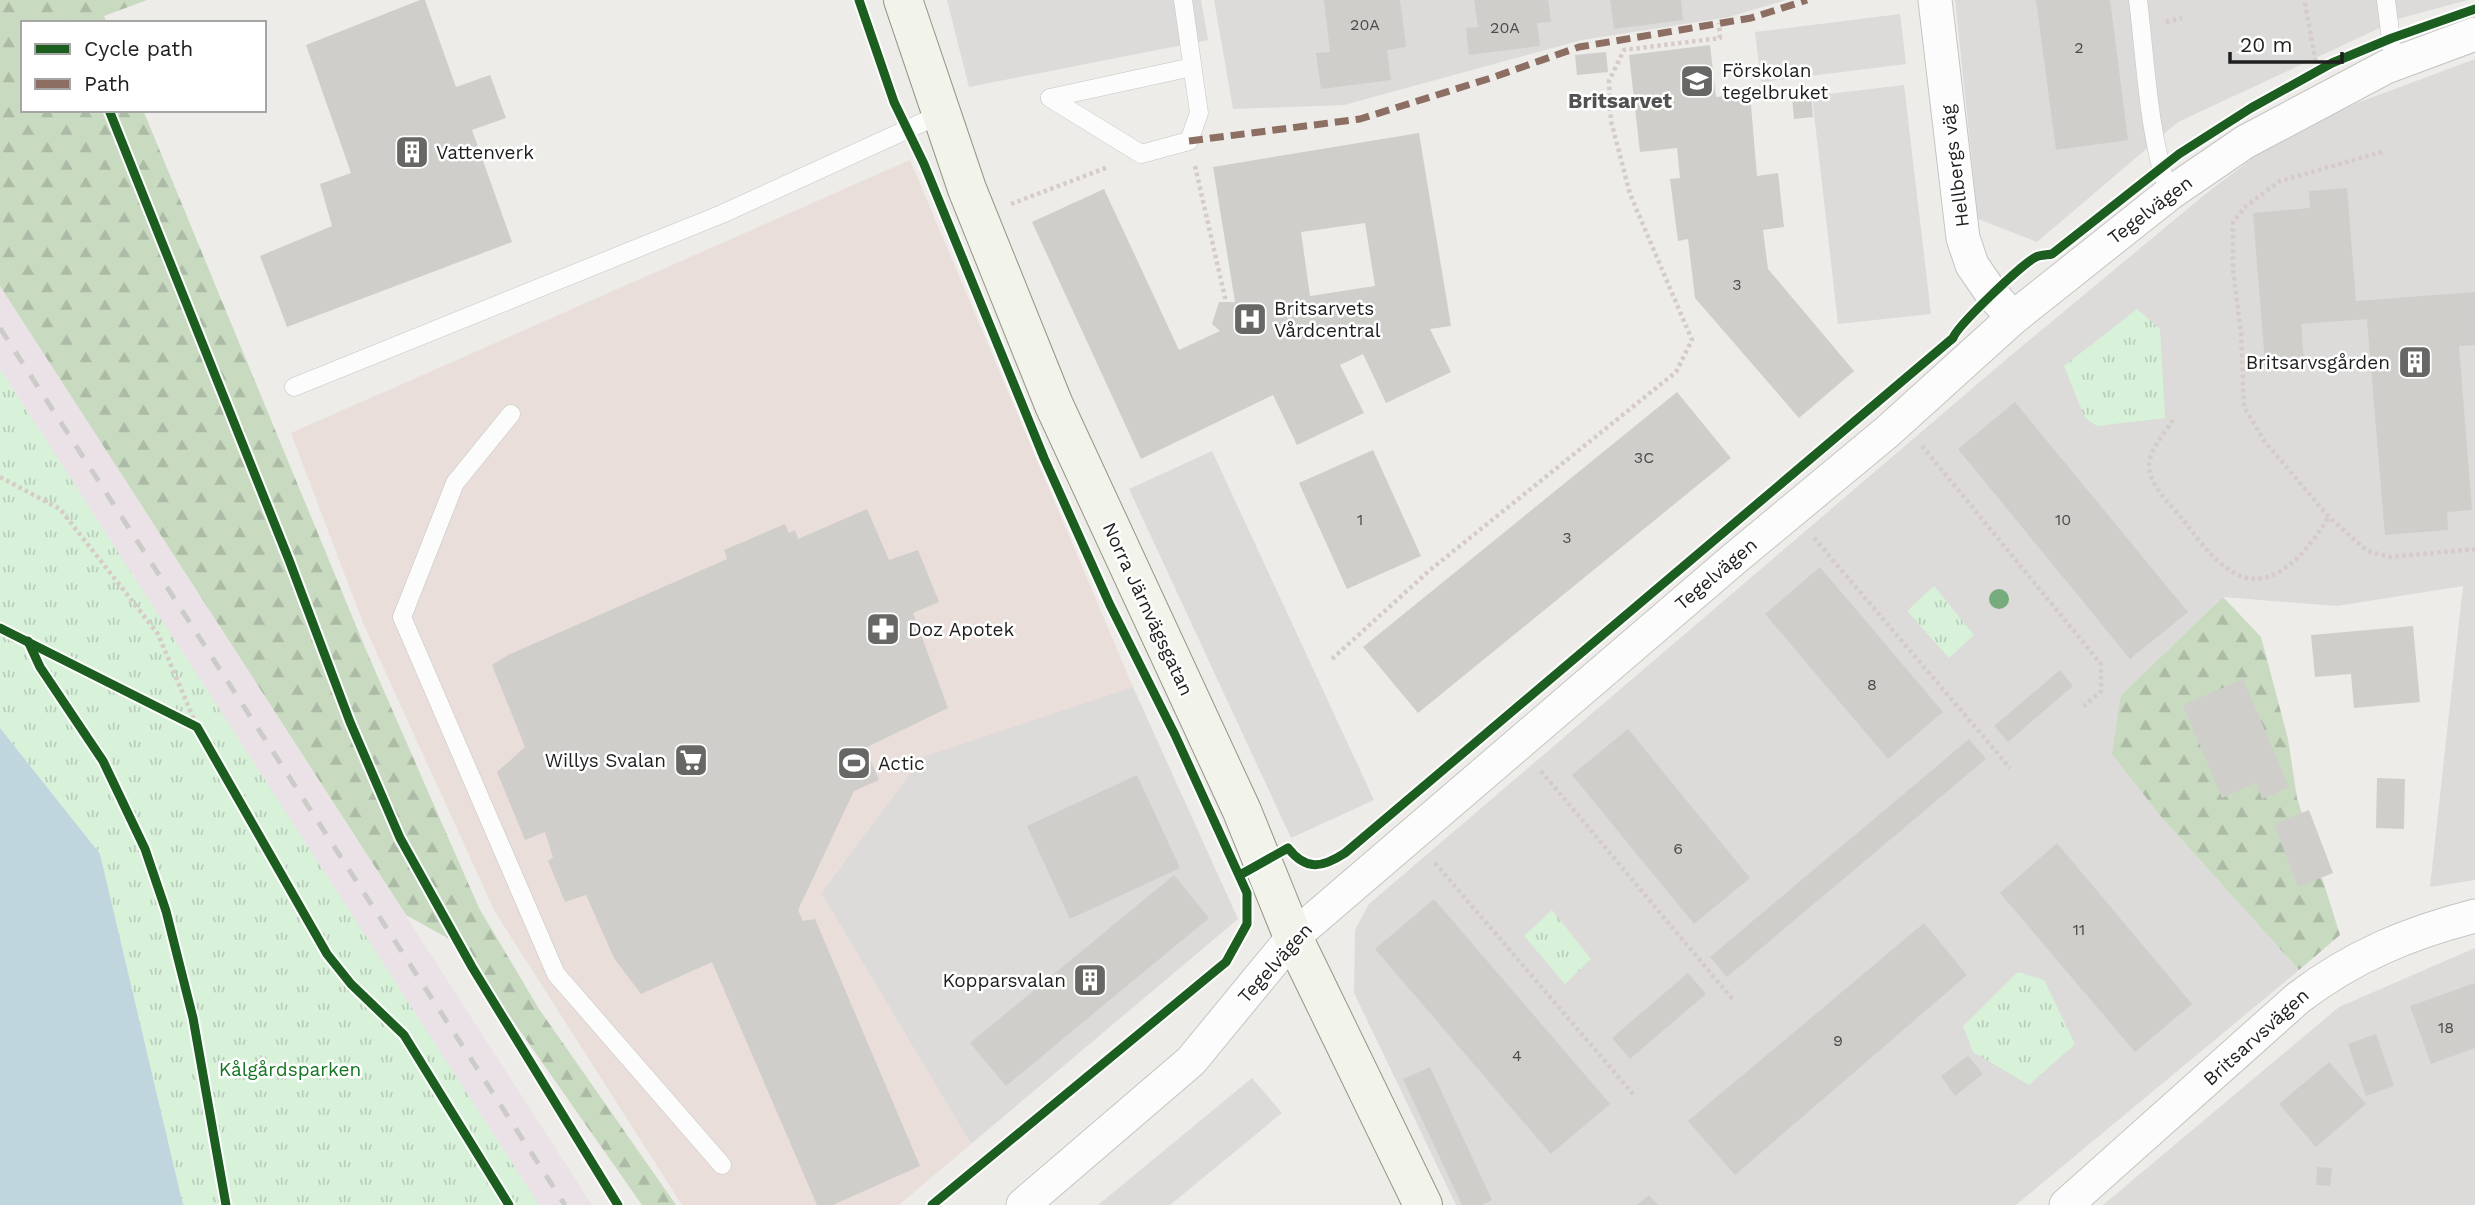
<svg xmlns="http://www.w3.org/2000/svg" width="2475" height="1205" font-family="'Work Sans',sans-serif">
<defs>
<pattern id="forest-firs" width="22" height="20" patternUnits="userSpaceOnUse" patternTransform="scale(1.75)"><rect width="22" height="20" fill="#c8dac0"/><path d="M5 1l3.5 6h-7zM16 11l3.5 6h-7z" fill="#abbba5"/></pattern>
<pattern id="park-tufts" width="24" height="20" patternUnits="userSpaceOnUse" patternTransform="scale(1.75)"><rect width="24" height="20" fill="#d8f1d9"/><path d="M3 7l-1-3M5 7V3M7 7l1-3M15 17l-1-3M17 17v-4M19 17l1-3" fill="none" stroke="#b9ceba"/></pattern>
</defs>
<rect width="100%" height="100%" fill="#edece8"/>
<g fill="#dcdbd9">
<polygon points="947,0 1201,0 1208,40 969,87"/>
<polygon points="1214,0 1786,0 1729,17 1582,40 1344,105 1233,109"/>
<polygon points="1955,0 2468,0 2401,18 2178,122 2037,242 1978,219"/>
<polygon points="1900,14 1906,64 1761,82 1755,32"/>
<polygon points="2475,59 2475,880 2430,887 2463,586 2337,606 2223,597 2121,695 2163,819 2299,970 2016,1205 1456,1205 1354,993 1355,930 1369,904 2009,357 2208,192 2286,133 2333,112"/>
<polygon points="1904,85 1931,314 1838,324 1812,96"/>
<polygon points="824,203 1120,691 1133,687 1238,919 971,1144 821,893 843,864"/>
<polygon points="1212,451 1374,800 1291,838 1129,489"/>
<polygon points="2475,948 2475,1205 2103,1205 2339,1007"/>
<polygon points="1252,1078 1282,1113 1170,1205 1098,1205"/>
</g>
<polygon fill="#eadedb" points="910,160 1133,687 923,757 821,893 971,1144 899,1205 682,1205 495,912 363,623 291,433"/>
<polygon fill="#eae2e6" points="0,286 592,1205 539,1205 326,875 0,369"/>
<g fill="url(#forest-firs)">
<polygon points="0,0 147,0 104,16 107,23 23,23 23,110 143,110 366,650 479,908 539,1009 676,1205 642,1205 460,945 406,915 0,286"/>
<polygon points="2223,597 2261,637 2288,739 2297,798 2340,935 2299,970 2163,819 2112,754 2121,695"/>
</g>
<g fill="url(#park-tufts)">
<polygon points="2137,309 2160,329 2165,418 2097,426 2085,418 2064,366"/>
<polygon points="0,369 539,1205 183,1205 100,854 0,728"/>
<polygon points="1934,586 1974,635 1949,658 1907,611"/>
<polygon points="1552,910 1591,959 1565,984 1524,936"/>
<polygon points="2018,972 2044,980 2075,1044 2029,1085 1973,1052 1963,1026"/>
</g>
<polygon fill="#bfd6de" points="0,728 100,854 183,1205 0,1205"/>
<g fill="#d0cecb" fill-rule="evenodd">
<polygon points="420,0 425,0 456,87 490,75 506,118 472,130 512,242 287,327 260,256 332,226 320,184 351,173 306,45"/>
<polygon points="1324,0 1400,0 1406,47 1387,50 1391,80 1321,89 1316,53 1330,52"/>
<polygon points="1474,0 1548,0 1551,22 1537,23 1540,46 1469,55 1466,28 1478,27"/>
<polygon points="1610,0 1681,0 1683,20 1614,29"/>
<polygon points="2036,0 2110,0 2128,140 2056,150"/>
<polygon points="1710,45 1716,97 1750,93 1757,176 1778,173 1784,227 1763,230 1768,269 1854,371 1799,418 1695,298 1688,239 1678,241 1670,179 1680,178 1677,148 1640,152 1629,55"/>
<polygon points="1606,52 1608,72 1577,75 1575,55"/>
<polygon points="1811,95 1813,117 1794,119 1792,97"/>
<path d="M 1419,133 L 1451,326 L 1430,329 L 1451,372 L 1386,403 L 1363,354 L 1340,365 L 1364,413 L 1297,445 L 1273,395 L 1141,459 L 1032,222 L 1104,189 L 1179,350 L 1220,331 L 1212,324 L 1219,302 L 1235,302 L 1213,167 ZM 1365,223 L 1375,286 L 1310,296 L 1301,232 Z"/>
<polygon points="2347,188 2356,301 2475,292 2475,345 2459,346 2472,510 2447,512 2448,530 2385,535 2367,319 2301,324 2304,360 2265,363 2253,213 2310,208 2309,191"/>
<polygon points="1677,392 1731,458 1418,713 1363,647"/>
<polygon points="2015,402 2188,612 2130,659 1958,449"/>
<polygon points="1373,450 1421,556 1347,589 1299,483"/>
<polygon points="867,509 889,560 918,550 939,602 913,613 948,708 865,748 879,780 854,791 798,910 803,921 815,919 920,1166 833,1205 817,1205 712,962 641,994 614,958 586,895 565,902 548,861 553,857 545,832 525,840 497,772 525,747 492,665 508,655 727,559 724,550 785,524 789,533 795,530 798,539"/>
<polygon points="1820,567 1943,712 1888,759 1765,614"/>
<polygon points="2413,626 2420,702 2354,708 2351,674 2315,677 2311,635"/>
<polygon points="2060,670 2073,686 2008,742 1994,726"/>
<polygon points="2243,679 2289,787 2262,799 2256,783 2222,798 2183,705"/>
<polygon points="1628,729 1750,878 1694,924 1572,775"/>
<polygon points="1969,739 1986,759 1727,977 1710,957"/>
<polygon points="1137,775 1180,868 1070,919 1027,826"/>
<polygon points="2377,778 2405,779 2404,829 2376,828"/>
<polygon points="2309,810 2333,873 2298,887 2274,824"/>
<polygon points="2057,843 2192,1004 2135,1052 2000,893"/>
<polygon points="1174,875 1209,918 1006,1086 970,1043"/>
<polygon points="1434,899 1610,1104 1551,1154 1375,949"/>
<polygon points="1924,923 1967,975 1735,1175 1688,1121"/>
<polygon points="1688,973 1706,994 1630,1059 1612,1038"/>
<polygon points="2475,983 2475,1048 2431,1064 2410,1006"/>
<polygon points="2376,1034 2394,1086 2366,1096 2348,1044"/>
<polygon points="1968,1056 1983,1074 1955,1096 1941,1076"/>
<polygon points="2329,1062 2366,1104 2316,1147 2279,1104"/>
<polygon points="1430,1067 1492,1200 1482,1205 1462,1205 1403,1079"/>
<polygon points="2317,1167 2332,1168 2330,1186 2316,1185"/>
<polygon points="1649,1195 1658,1205 1637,1205"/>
</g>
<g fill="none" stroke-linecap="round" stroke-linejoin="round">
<g stroke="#c4c4c2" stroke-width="19">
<g id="lane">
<path d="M 2138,0 C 2146,64 2148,133 2169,194"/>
<polyline points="2386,0 2394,64"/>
<polyline points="1050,98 1141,154 1189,141 1199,113 1183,0"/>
<polyline points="1050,98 1192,67"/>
<polyline points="294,387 722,214 941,114"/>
<polyline points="511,414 455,483 402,617 556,974 722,1165"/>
</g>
</g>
<g stroke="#c4c4c2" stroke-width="35">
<g id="street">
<polyline points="1935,0 1963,238 1972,265 1992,294 2013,318"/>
<polyline points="1023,1205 1191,1061 1293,937 1734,559 1887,432 2013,318 2169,194 2245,142 2386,67 2475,34"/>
<path d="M 2066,1205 L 2298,998 C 2353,956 2409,933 2475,916"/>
</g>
</g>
<g stroke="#939681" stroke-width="40">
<polyline id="secondary" points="903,0 967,189 1054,405 1242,811 1293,937 1423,1205"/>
</g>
<g stroke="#d6cbc8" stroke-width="4.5" stroke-dasharray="3.5 3.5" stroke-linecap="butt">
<polyline points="2305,3 2316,64"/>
<polyline points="2166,22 2182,18"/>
<polyline points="2382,152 2280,181 2246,206 2233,222 2233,270 2241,333 2244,407 2265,442 2329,517 2367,551 2390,557 2475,549"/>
<polyline points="1195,166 1226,302"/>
<polyline points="1011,204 1108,167"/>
<path d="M 2173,420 C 2165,433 2148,451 2149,467 C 2151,488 2171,505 2184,521 C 2197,537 2210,557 2228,569 C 2271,600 2308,550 2329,517"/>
<polyline points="1922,446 2101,664 2101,691 2082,708"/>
<polyline points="0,477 60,509 158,634 197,727"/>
<polyline points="1814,538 2010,768"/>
<polyline points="1332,659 1430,570 1676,372 1692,340 1630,194 1611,121 1609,81 1624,50 1720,38 1719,23"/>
<polyline points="1541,771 1734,1001"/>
<polyline points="1435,863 1634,1095"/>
</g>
<use href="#lane" stroke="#fcfcfc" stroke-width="18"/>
<use href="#street" stroke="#fcfcfc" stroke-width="33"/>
<use href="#secondary" stroke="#f2f3eb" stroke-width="38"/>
<polyline stroke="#cbcbca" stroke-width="5" stroke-dasharray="14 14" stroke-linecap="butt" points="0,328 565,1205"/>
<polyline stroke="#8d6e63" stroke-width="7" stroke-dasharray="14 7" stroke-linecap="butt" points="1189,141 1360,119 1491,78 1579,47 1751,18 1807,0"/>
<g stroke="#fff" stroke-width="13">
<g id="cycleway">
<polyline points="859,0 894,102 924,164 1044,458 1110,605 1175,735 1247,893 1247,924 1226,962 932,1205"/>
<polyline points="109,110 289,560 350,722 400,838 472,967 618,1205"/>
<polyline points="0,628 197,727 327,954 351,984 404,1035 509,1205"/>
<polyline points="28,641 40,667 103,761 145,849 166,911 193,1018 226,1205"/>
<path d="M 1240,875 L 1288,848 C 1306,871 1322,868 1345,853 L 1953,338 C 1957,326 2022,264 2036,257 C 2040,255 2047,255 2052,254 L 2179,154 L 2251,108 L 2332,63 L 2392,38 L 2475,9"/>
</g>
</g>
<use href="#cycleway" stroke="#1b5e20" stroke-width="9"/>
</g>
<circle fill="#76ab7b" cx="1999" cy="599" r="10"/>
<defs>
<g id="school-square" transform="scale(1.75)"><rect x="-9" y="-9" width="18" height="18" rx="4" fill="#676765" stroke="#fff"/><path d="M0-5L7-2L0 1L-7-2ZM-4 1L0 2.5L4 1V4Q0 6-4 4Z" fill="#fff"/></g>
<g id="building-square" transform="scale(1.75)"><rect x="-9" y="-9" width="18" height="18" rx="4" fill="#676765" stroke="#fff"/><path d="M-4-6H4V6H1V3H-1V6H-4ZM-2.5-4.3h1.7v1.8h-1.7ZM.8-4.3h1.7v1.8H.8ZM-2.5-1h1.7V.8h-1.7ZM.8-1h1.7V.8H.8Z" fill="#fff"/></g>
<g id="hospital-square" transform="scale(1.75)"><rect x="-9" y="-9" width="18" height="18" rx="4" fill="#676765" stroke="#fff"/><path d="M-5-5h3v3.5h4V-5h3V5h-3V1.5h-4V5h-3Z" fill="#fff"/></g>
<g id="pharmacy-square" transform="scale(1.75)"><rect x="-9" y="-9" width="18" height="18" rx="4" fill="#676765" stroke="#fff"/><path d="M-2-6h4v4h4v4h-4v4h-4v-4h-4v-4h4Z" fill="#fff"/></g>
<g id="supermarket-square" transform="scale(1.75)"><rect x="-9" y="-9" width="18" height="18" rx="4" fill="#676765" stroke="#fff"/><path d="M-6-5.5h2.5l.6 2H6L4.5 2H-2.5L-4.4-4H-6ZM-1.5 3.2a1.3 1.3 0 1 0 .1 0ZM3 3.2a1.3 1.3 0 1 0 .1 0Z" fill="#fff"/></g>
<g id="stadium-square" transform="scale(1.75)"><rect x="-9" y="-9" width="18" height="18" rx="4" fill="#676765" stroke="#fff"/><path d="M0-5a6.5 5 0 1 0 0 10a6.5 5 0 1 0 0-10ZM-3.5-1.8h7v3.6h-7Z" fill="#fff"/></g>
</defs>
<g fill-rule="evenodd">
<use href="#school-square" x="1697" y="81"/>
<use href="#building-square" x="412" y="152"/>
<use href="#hospital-square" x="1250" y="319"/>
<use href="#building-square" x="2415" y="362"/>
<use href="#pharmacy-square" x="883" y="629"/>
<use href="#supermarket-square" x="691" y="760"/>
<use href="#stadium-square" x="854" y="763"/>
<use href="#building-square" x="1090" y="980"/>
</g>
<g text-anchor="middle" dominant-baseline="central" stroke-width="5" stroke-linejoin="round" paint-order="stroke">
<g font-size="16" fill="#4b4b4a">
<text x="1365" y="24">20A</text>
<text x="1505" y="27">20A</text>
<text x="2079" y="47">2</text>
<text x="1737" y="284">3</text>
<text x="1644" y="457">3C</text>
<text x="1360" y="519">1</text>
<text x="2063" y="519">10</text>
<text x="1567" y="537">3</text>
<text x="1872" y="684">8</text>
<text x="1678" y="848">6</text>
<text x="2079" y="929">11</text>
<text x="2446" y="1027">18</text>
<text x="1838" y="1040">9</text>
<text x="1517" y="1055">4</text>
</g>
<g font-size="19" fill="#1f1f1f" stroke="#fff" text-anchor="start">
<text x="1722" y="70">Förskolan<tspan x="1722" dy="22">tegelbruket</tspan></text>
<text x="436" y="152">Vattenverk</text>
<text x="1274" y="308">Britsarvets<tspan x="1274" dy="22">Vårdcentral</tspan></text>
<text x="2390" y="362" text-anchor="end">Britsarvsgården</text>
<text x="908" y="629">Doz Apotek</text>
<text x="666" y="760" text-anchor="end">Willys Svalan</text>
<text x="878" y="763">Actic</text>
<text x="1066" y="980" text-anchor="end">Kopparsvalan</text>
</g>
<g font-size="19" fill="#1f1f1f" stroke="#fff">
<text transform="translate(1955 166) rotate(-97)">Hellbergs väg</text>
<text transform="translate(2150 210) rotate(-37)">Tegelvägen</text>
<text transform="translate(1716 574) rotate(-40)">Tegelvägen</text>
<text transform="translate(1148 609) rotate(65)">Norra Järnvägsgatan</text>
<text transform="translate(1275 963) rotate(-48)">Tegelvägen</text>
<text transform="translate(2256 1037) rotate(-42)">Britsarvsvägen</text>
</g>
<g font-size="19" fill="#157522" stroke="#fff">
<text x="290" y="1069">Kålgårdsparken</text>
</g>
<g font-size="21" font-weight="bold" fill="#525252" stroke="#fff">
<text x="1620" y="100">Britsarvet</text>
</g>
</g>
<rect x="21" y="21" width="245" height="91" fill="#ffffff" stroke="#a5a5a5" stroke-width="2"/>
<rect x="35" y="44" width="35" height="10" fill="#1b5e20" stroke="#a5a5a5" stroke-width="2"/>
<text x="84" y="56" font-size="21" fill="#1f1f1f">Cycle path</text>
<rect x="35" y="79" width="35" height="10" fill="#8d6e63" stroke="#a5a5a5" stroke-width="2"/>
<text x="84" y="91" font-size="21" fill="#1f1f1f">Path</text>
<path d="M2230 52v10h112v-10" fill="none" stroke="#1f1f1f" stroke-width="3.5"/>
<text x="2240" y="52" font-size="21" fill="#1f1f1f" stroke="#ffffff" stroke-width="5" paint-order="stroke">20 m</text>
</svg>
